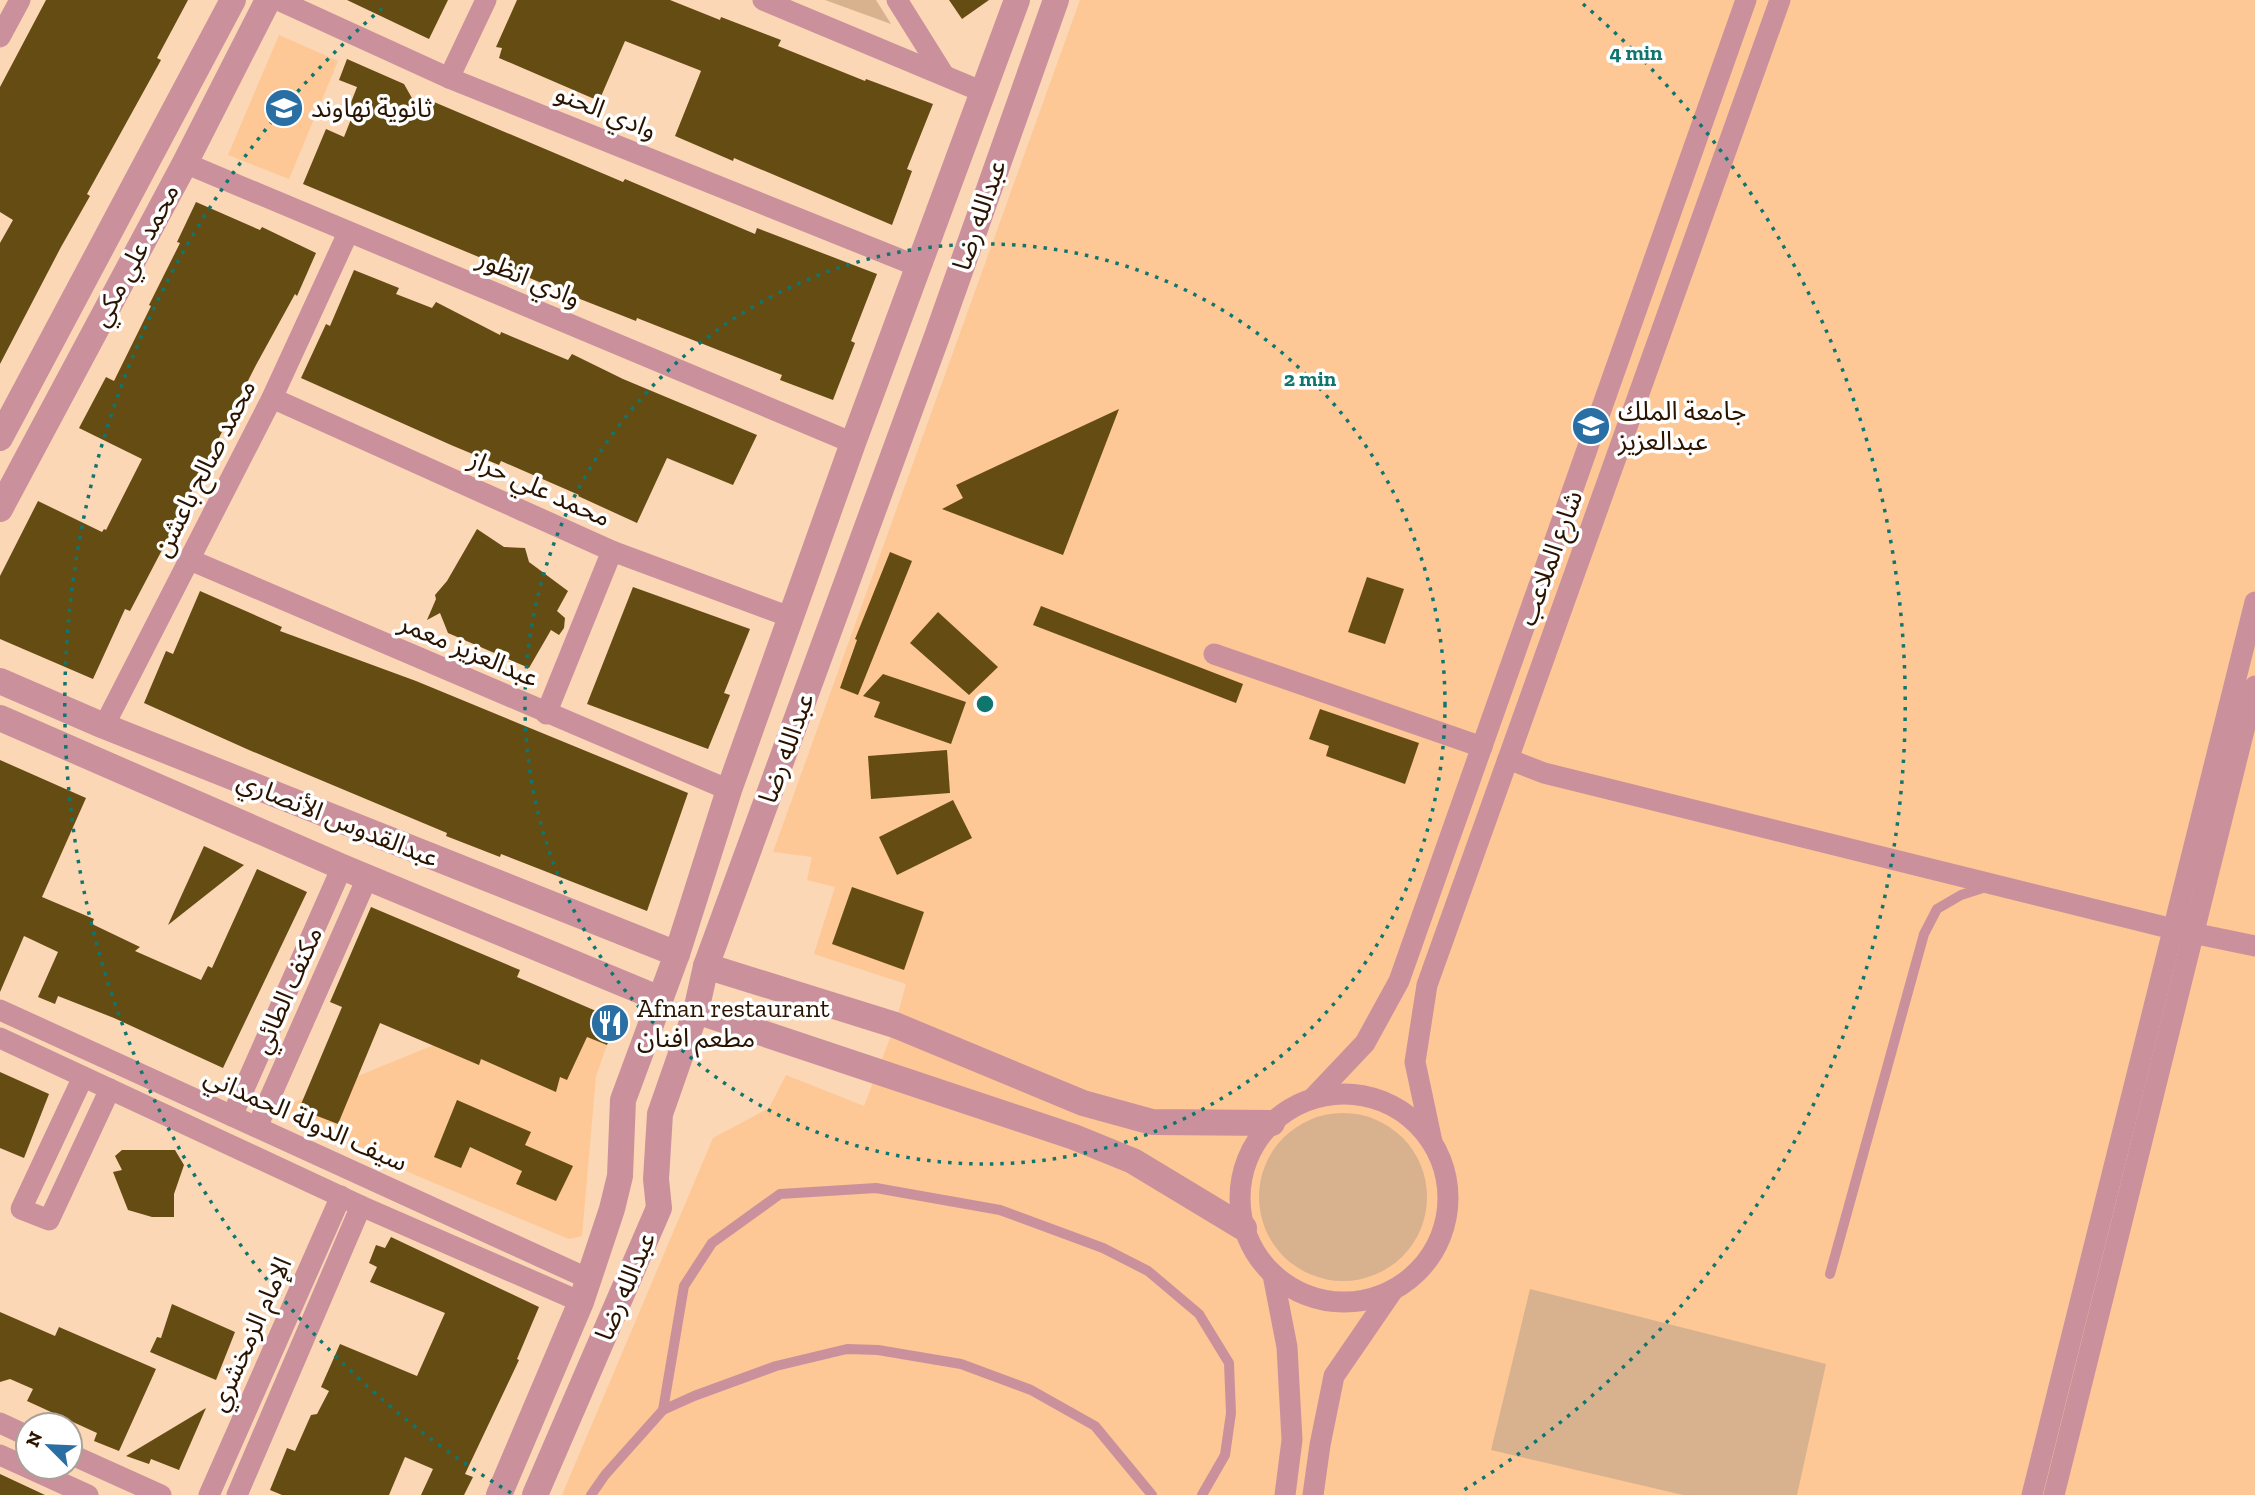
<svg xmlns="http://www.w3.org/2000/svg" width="2255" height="1495" font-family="'Zilla Slab','Noto Sans Arabic',serif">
<rect width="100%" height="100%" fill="#fbd7b5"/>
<g fill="#fdc895">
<polygon points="1080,0 2255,0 2255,1495 562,1495 713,1138 769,1108 786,1075 864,1106 895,1025 906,984 814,954 835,887 807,880 812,857 773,852"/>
<polygon points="279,35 338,61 289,179 228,155"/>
<polygon points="522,1009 607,1045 596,1076 582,1236 569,1239 422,1178 287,1117 282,1107"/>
</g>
<g fill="#d8b28f">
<polygon points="825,0 876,0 891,24"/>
<circle cx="1343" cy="1197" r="84"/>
<polygon points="1530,1289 1826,1364 1797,1495 1683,1495 1491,1450"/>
</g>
<g fill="#644c13">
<polygon points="46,0 188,0 157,58 161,60 87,194 90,196 61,247 0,364 0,243 13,220 0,212 0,87"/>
<polygon points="347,0 448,0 429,39"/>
<polygon points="517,0 670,0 720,20 721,17 781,40 778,46 865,81 866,79 933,104 907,169 912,171 892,225 734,158 733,161 675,136 701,71 699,70 625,41 599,101 499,58 502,48 496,47"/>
<polygon points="949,0 989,0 962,19"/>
<polygon points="347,59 404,84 421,114 427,99 623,182 625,179 755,234 757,228 877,274 851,341 855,343 833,400 780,380 782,375 637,318 636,321 580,299 303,184 326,129 344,137 355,109 350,105 357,87 339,80"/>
<polygon points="196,202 260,230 262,227 316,253 297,296 295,294 256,365 162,550 130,611 125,609 93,679 0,639 0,576 38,501 102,532 104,529 106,530 142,459 79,428 106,377 114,381 151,306 149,305 180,243 177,242"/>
<polygon points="354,270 399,288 396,294 432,308 436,302 500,335 501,332 568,360 572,354 623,379 757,435 733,485 667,458 637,523 578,496 579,495 501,461 499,465 451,445 301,378 326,324 330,326"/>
<polygon points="1119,409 1063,555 942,509 963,498 956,485"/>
<polygon points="477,529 504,547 525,548 529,562 568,591 557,611 565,618 564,628 559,635 551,630 529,668 448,633 440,613 427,620 436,599 435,595 447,581"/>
<polygon points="890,552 912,561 858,695 840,688 857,640 855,639"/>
<polygon points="1367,577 1404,589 1385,644 1348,632"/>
<polygon points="633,587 750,629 724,693 730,695 708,749 587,704"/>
<polygon points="200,591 282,627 280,631 416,681 688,793 647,911 501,854 500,857 446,836 447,833 249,750 144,703 166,651 173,654"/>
<polygon points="1041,606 1243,684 1236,703 1033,625"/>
<polygon points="938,612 998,667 969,695 910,643"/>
<polygon points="883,674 966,702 951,744 874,717 880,702 863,696"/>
<polygon points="1320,709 1419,743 1405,784 1326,756 1329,746 1309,739"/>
<polygon points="947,750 950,793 871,799 868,756"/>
<polygon points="0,760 86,798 42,897 94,919 92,924 140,947 135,951 201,980 208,966 212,968 257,869 307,892 223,1068 114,1018 58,996 55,1004 38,997 58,952 24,936 0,992"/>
<polygon points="953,800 972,838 897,875 879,837"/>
<polygon points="204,846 244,865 168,925"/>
<polygon points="852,887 924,912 904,970 832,944"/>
<polygon points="371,907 520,970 517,977 617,1020 607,1045 587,1037 567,1080 560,1077 556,1092 481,1059 479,1065 380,1023 338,1124 299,1109 342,1007 330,1002"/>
<polygon points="0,1072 49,1094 24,1158 0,1148"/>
<polygon points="457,1100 531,1132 525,1145 573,1166 556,1201 516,1184 522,1171 470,1147 461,1168 434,1157"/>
<polygon points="122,1150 175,1150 184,1165 174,1194 174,1217 152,1217 128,1210 113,1172 122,1170 115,1156"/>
<polygon points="391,1237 539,1307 517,1359 519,1360 465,1474 473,1477 464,1495 421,1495 433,1469 405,1457 389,1495 282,1495 270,1490 287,1448 295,1451 311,1415 317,1414 329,1391 321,1387 340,1344 417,1376 445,1313 370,1282 377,1267 369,1263 376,1245 385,1248"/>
<polygon points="172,1304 235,1332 216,1380 150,1352 157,1337 161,1338"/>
<polygon points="0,1312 55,1336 59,1327 156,1369 119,1451 94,1441 97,1433 27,1401 33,1389 10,1379 0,1382"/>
<polygon points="206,1408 179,1470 151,1459 149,1464 126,1456"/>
<polygon points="0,1474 45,1495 0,1495"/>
</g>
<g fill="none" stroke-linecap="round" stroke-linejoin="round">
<g stroke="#ca919d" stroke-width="10">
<polyline points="1830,1274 1924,934 1937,909 1961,895 1986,887"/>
<polyline points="663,1410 684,1286 712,1243 780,1194 876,1188 1000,1210 1103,1248 1148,1271 1199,1314 1229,1363 1231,1413 1225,1455 1202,1495"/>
<polyline points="591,1495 605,1475 663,1410 694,1396 776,1366 847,1349 878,1350 961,1364 1031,1390 1095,1426 1152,1495"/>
</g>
<g stroke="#ca919d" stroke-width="21">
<polyline points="278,0 449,78 917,266"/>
<polyline points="763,0 983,92"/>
<polyline points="897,0 944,75"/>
<polyline points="0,37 20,0"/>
<polyline points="449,78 486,0"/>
<polyline points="185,163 853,443"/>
<polyline points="272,398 612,551 790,617"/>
<polyline points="188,559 729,790"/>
<polyline points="1214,654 1482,747"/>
<polyline points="546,714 612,551"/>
<polyline points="104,726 272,398 348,233"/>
<polyline points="1508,759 1544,773 2173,929 2255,946"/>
<polyline points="0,1010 589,1279"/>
<polyline points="0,1038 361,1206 581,1302"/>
<polyline points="83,1077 21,1209 49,1220 110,1089"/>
<circle cx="1344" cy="1198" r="104"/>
<polyline points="1313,1098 1365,1043 1399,981 1746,0"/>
<polyline points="232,1116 342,867"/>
<polyline points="257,1127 368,876"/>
<polyline points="1432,1142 1415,1062 1427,985 1780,0"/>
<polyline points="1273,1275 1287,1347 1292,1440 1285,1495"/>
<polyline points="0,1423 28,1436"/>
<polyline points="70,1454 161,1495"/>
<polyline points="0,1455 88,1495"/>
<polyline points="209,1495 341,1196"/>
<polyline points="237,1495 361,1206"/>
<polyline points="1313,1495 1320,1445 1334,1376 1393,1290"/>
<polyline points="2032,1495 2255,602"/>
<polyline points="2054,1495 2255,686"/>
</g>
<g stroke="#ca919d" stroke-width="26">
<polyline points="0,438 233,0"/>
<polyline points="0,509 185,163 268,0"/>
<polyline points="0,681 104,726 677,954"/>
<polyline points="0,718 342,867 660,999"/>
<polyline points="706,966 895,1025 1083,1103 1152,1122 1272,1123"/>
<polyline points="696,1011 1074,1137 1133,1161 1244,1228"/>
<polyline points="499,1495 581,1302 612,1209 620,1176 623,1100 677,954 729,790 853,443 1017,0"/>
<polyline points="535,1495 659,1208 656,1179 660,1114 696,1011 706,966 936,339 1056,0"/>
</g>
</g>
<g fill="none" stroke="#0f766e" stroke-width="3.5" stroke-dasharray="3.5 7">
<circle cx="985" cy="704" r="460"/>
<path d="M511 1493A921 921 0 0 1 387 4M1583 4A921 921 0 0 1 1459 1493"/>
</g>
<defs>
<g id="school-disc" transform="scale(2.0125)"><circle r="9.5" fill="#296fa4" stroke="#fff"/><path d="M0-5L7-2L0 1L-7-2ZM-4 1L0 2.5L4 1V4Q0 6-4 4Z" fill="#fff"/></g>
<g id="university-disc" transform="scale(2.0125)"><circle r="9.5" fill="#296fa4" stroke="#fff"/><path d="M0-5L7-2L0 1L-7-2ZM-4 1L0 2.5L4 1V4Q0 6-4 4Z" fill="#fff"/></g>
<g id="restaurant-disc" transform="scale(2.0125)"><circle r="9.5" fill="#296fa4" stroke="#fff"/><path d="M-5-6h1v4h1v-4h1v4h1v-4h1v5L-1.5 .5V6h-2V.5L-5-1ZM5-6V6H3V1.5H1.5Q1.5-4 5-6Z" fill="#fff"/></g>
</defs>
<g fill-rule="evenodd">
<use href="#school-disc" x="284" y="108"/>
<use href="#university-disc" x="1591" y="426"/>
<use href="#restaurant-disc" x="610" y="1023"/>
</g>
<g text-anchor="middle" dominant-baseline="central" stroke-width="7" stroke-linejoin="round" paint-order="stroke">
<g font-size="26" fill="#2a1400" stroke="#fff" text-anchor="start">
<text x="311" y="108">ثانوية نهاوند</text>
<text x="1618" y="411">جامعة الملك<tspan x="1618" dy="30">عبدالعزيز</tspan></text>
<text x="637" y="1008">Afnan restaurant<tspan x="637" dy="30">مطعم افنان</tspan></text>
</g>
<g font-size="26" fill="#2a1400" stroke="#fff">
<text transform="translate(606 111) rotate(22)">وادي الحنو</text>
<text transform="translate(979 215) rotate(-71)">عبدالله رضا</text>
<text transform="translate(135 255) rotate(-62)">محمد علي مكي</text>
<text transform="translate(529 278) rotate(23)">وادي انظور</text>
<text transform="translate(204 468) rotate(-63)">محمد صالح باعشن</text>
<text transform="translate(540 488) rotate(24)">محمد علي حراز</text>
<text transform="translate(1550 558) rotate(-70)">شارع الملاعب</text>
<text transform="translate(469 650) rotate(23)">عبدالعزيز معمر</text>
<text transform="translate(786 748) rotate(-70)">عبدالله رضا</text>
<text transform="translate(338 819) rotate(22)">عبدالقدوس الأنصاري</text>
<text transform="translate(287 990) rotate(-66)">مكنف الطائي</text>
<text transform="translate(306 1119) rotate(24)">سيف الدولة الحمداني</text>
<text transform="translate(625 1286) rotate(-67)">عبدالله رضا</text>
<text transform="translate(250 1334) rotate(-66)">الإمام الزمخشري</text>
</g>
</g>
<circle cx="985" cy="704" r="10" fill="#0f766e" stroke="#fff" stroke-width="3.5"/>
<g font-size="21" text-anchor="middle" font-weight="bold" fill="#0f766e" stroke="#fff" stroke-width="7" stroke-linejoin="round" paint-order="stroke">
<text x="1636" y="60">4 min</text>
<text x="1310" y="386">2 min</text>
</g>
<g transform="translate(49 1446) rotate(294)"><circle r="33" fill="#ffffff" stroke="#aaa199" stroke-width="2"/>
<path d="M0-5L12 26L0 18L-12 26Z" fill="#296fa4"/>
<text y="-10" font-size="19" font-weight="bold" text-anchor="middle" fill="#2a1400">N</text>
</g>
</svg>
